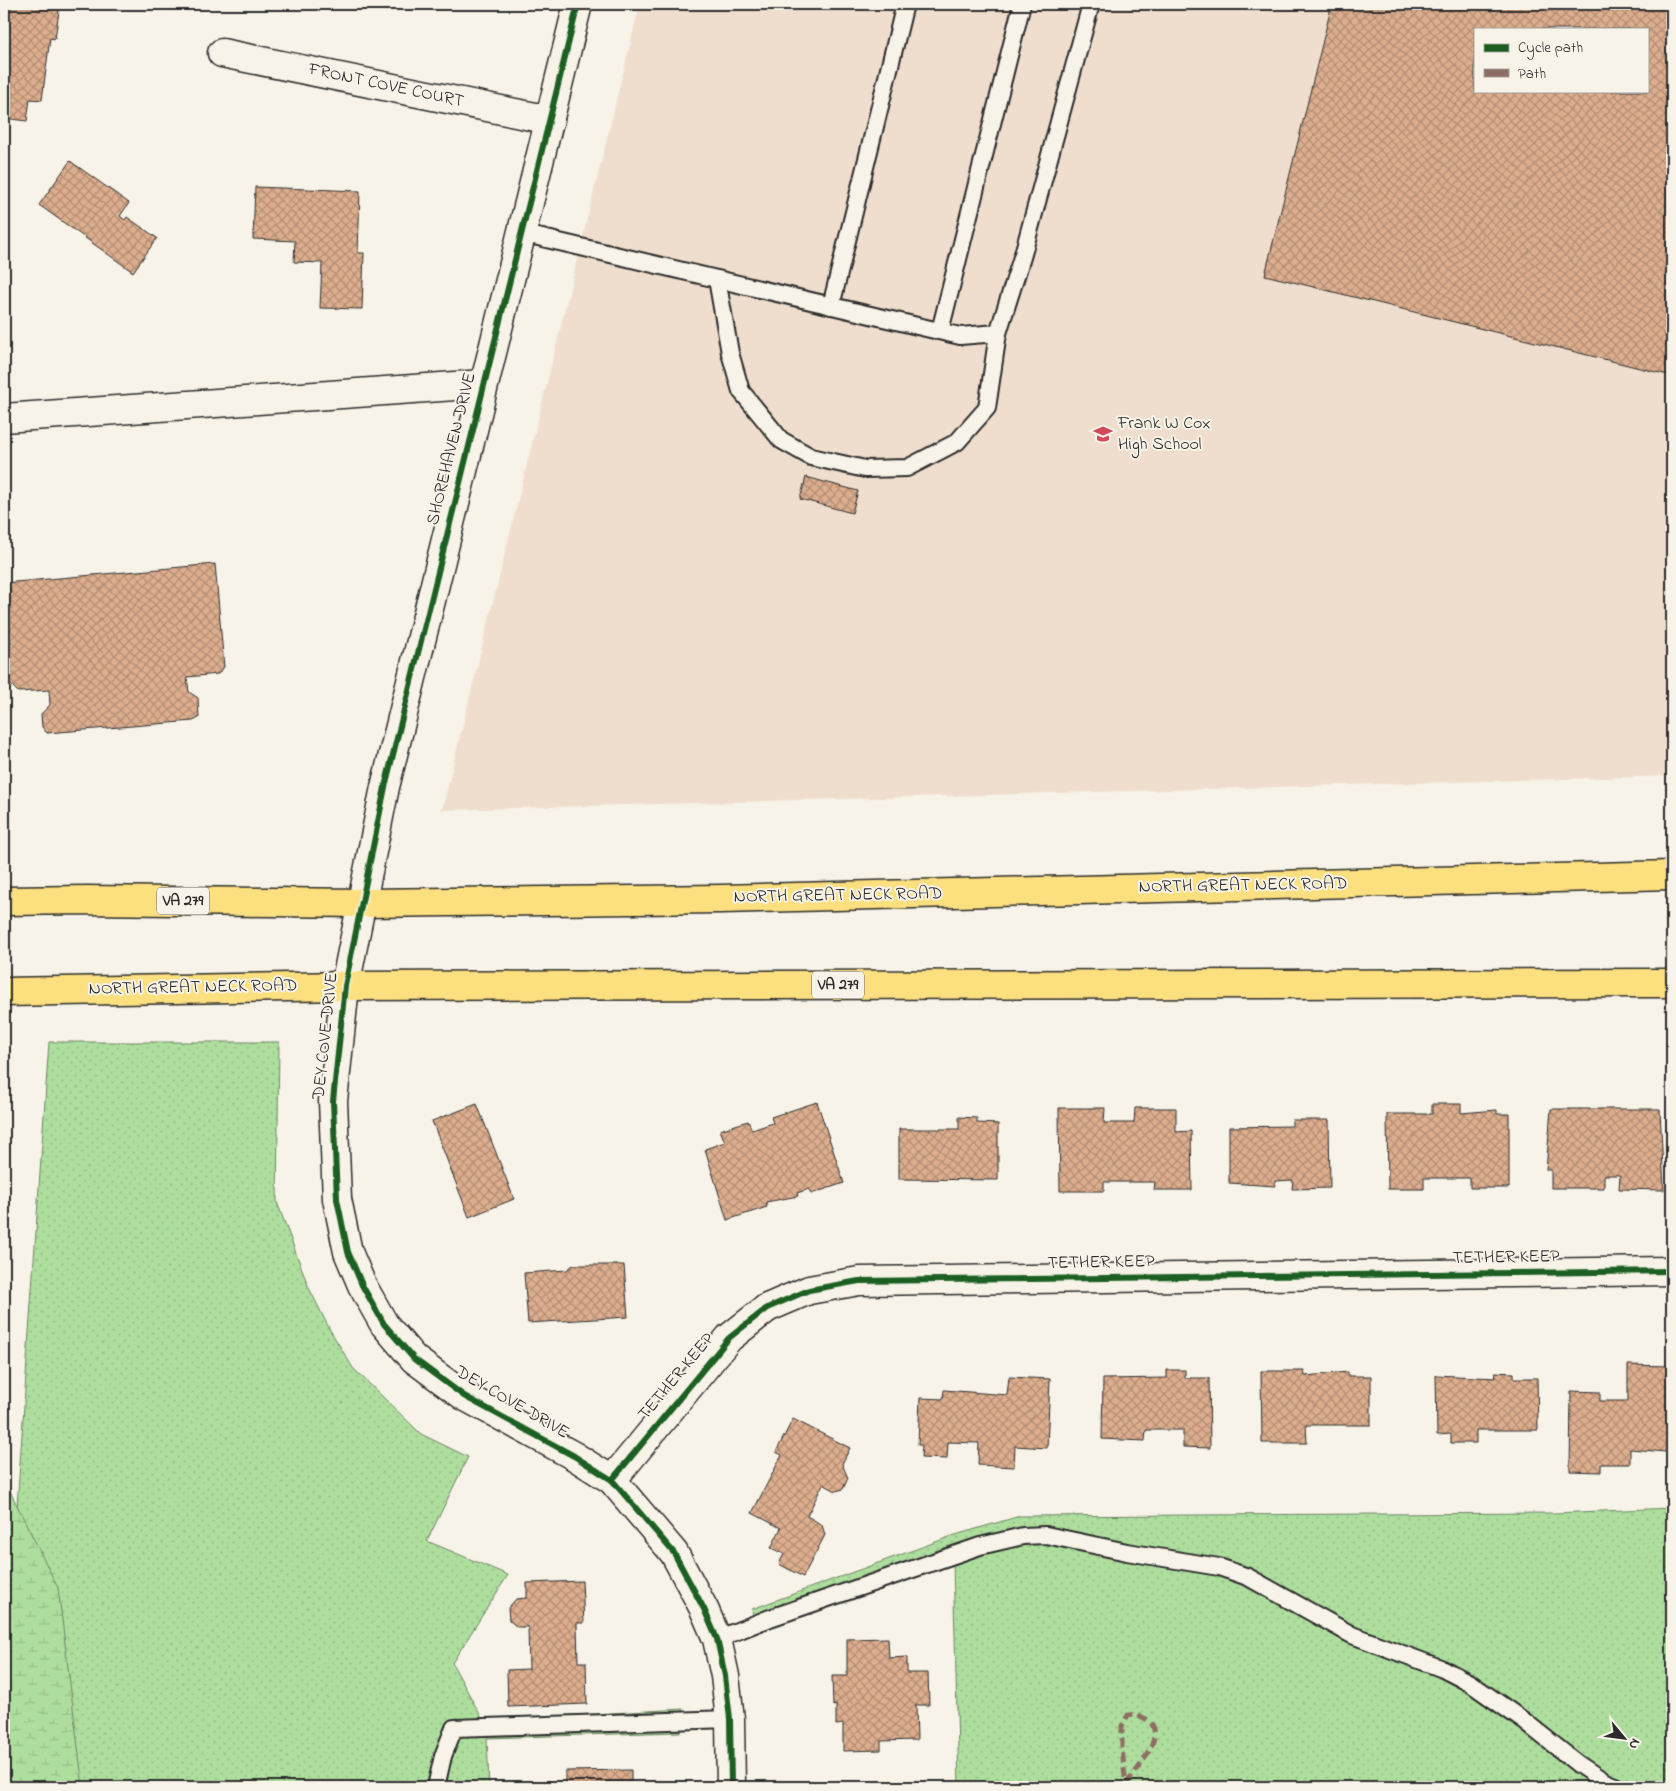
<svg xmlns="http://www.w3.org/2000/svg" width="1676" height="1791" font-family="'Indie Flower',sans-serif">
<defs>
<pattern id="grass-dots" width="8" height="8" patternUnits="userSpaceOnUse" patternTransform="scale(1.25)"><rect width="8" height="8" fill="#aede9e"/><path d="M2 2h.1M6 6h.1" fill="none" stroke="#96bf88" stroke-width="1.8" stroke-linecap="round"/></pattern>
<pattern id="wetland-marsh" width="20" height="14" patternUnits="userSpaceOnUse" patternTransform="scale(1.25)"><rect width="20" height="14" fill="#aede9e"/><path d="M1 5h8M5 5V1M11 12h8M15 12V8" fill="none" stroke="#96bf88"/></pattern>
<pattern id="building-cross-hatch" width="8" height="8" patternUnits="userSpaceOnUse" patternTransform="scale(1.25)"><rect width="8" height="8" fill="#ddae8e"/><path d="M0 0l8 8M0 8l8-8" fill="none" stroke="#b38e74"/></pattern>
</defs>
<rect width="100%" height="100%" fill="#f7f3e8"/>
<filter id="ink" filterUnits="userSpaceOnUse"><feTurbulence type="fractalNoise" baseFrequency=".02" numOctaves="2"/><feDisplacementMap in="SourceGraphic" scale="10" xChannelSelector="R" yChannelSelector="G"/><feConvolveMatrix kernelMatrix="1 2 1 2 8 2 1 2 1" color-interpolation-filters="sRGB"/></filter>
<g filter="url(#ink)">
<path fill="#efdecd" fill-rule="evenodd" d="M 640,4 L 1672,4 L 1672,776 L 442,810 ZM 1475,29 L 1647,29 L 1647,91 L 1475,91 Z"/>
<g fill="url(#grass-dots)" stroke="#6c8464">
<polygon points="49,1042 279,1042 277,1202 309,1288 330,1330 353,1368 421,1434 468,1457 427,1541 508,1575 452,1663 483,1720 683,1709 680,1732 487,1738 489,1787 4,1787 4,1696"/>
<polygon points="1672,1508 1672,1787 959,1787 953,1563 755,1633 752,1609 952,1536 1020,1516 1554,1513"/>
</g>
<polygon fill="url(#wetland-marsh)" stroke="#6c8464" points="4,1479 58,1588 83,1787 4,1787"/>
<g fill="url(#building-cross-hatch)" stroke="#2b2b2b" fill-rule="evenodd">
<polygon points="4,4 60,4 55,39 50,38 42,100 30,99 27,121 4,118"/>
<path d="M 1332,4 L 1672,4 L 1672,376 L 1265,275 ZM 1475,29 L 1647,29 L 1647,91 L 1475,91 Z"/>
<polygon points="70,161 129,203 120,216 125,220 127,217 157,238 133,272 39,205"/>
<polygon points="255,187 360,191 358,253 364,253 362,309 320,308 322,263 294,262 295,241 253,239"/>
<polygon points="806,477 858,491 852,513 800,499"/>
<polygon points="215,564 224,667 218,674 187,677 189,692 198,698 199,718 193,721 47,733 42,727 41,714 50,705 49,690 18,692 8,682 4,628 4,583"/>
<polygon points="817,1102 844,1183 811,1194 809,1189 797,1193 798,1196 766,1202 767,1207 727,1220 705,1149 725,1142 720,1130 748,1121 752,1130 773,1123 771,1117"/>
<polygon points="477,1104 514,1199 469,1217 432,1121"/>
<polygon points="1432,1104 1461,1104 1461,1113 1497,1110 1497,1114 1509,1114 1509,1188 1470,1188 1470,1178 1424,1178 1424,1189 1388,1189 1387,1114 1432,1114"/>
<polygon points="1059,1108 1105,1108 1104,1123 1134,1123 1135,1108 1176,1108 1176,1132 1191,1131 1192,1190 1154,1190 1155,1182 1104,1182 1104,1191 1060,1191"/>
<polygon points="1551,1109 1660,1109 1664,1190 1619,1189 1620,1175 1604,1175 1604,1188 1551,1188 1551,1170 1546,1170"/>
<polygon points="959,1117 977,1118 977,1123 998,1124 998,1180 899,1179 899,1129 959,1129"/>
<polygon points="1292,1120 1329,1120 1330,1188 1292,1189 1293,1180 1275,1181 1275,1186 1229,1183 1229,1127 1292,1126"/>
<polygon points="573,1265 624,1265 628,1317 528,1323 524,1273 567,1270"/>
<polygon points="1628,1365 1670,1366 1666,1452 1630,1449 1630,1464 1601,1464 1601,1472 1570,1471 1571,1391 1600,1392 1600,1401 1628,1401"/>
<polygon points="1167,1370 1185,1370 1185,1378 1209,1378 1210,1448 1183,1447 1183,1430 1146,1430 1145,1441 1102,1439 1103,1379 1167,1378"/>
<polygon points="1261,1371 1304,1371 1305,1376 1348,1372 1348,1376 1371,1376 1371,1425 1306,1425 1307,1443 1262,1443"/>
<polygon points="1495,1372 1514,1373 1514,1378 1537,1378 1538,1430 1476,1430 1476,1443 1451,1443 1451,1434 1437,1435 1436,1375 1496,1378"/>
<polygon points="1009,1377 1050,1379 1047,1448 1015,1446 1014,1467 978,1465 979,1443 948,1442 947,1459 921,1458 922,1445 918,1445 920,1398 943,1399 944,1390 1007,1395"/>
<polygon points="793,1419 850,1448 842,1464 848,1478 843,1489 836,1491 823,1484 807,1516 822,1525 825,1535 803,1577 779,1564 784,1554 771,1548 781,1528 752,1513 782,1455 776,1452"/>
<polygon points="582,1581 584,1623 577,1623 578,1662 586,1662 587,1704 508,1707 507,1670 529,1669 528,1627 517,1627 509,1620 508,1608 516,1599 527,1598 527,1583"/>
<polygon points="888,1638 889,1658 907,1657 907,1673 928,1673 929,1705 916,1705 917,1740 881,1741 881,1750 843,1751 843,1724 836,1725 836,1705 833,1706 832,1676 847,1676 847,1639"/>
<polygon points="631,1770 631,1787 565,1787 565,1771"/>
</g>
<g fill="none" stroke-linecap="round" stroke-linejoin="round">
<g stroke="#2b2b2b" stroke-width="20">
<g id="service">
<polyline points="521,233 960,336 998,333 1023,254 1091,4"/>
<polyline points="717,279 730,353 741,391 781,440 811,457 865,469 907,468 957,442 987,408 998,333"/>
<polyline points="831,306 905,4"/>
<polyline points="940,331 1022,4"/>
<polyline points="717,1639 770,1618 980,1546 1023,1536 1046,1535 1127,1552 1219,1567 1248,1577 1352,1635 1443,1669 1470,1683 1524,1721 1578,1764 1605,1782 1617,1787"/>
<polyline points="436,1787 443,1756 454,1728 730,1719"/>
</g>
</g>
<g stroke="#2b2b2b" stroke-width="31">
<g id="minor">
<polyline points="578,4 385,787 345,986 333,1101 337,1199 348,1252 362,1285 384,1324 414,1359 464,1396 574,1456 612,1480 674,1553 704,1609 717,1639 725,1676 730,1719 731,1787"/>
<polyline points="222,53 550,120"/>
<polyline points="4,418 483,384"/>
<polyline points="612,1480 729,1338 767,1308 809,1290 859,1281 1672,1271"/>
</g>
</g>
<g stroke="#2b2b2b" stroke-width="31">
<g id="primary">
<polyline points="4,901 87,900 362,903 721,899 1672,875"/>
<polyline points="4,992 345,986 1672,983"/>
</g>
</g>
<use href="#service" stroke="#f7f3e8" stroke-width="16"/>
<use href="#minor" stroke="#f7f3e8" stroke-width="28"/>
<use href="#primary" stroke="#fce080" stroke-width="28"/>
<path stroke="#8d6e63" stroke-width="5" stroke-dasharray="10 5" stroke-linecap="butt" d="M 1126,1784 C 1136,1771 1170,1732 1146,1719 C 1139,1715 1136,1714 1128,1715 L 1122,1726 L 1122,1748 L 1126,1787"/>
<g stroke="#f7f3e8" stroke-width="9">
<g id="cycleway">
<polyline points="578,4 385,787 345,986 333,1101 337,1199 348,1252 362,1285 384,1324 414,1359 464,1396 574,1456 612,1480 674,1553 704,1609 717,1639 725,1676 730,1719 731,1787"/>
<polyline points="612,1480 729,1338 767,1308 809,1290 859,1281 1672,1271"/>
</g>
</g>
<use href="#cycleway" stroke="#1b5e20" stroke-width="6"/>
</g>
</g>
<defs>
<g id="school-bare" transform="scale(1.5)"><path d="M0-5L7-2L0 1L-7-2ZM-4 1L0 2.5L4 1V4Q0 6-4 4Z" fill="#d1495b" stroke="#f7f3e8" stroke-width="2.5" paint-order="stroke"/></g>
</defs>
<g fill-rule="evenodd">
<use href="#school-bare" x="1103" y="434"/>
</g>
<g text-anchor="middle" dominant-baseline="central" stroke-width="4" stroke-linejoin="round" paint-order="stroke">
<g fill="#f7f3e8" stroke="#686764" stroke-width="1">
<rect x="157" y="887.5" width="52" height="27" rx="4"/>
<rect x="812" y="971.5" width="52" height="27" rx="4"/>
</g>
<g font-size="16" font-weight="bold" fill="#2b2b2b">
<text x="183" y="901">VA 279</text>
<text x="838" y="985">VA 279</text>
</g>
<g font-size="18" fill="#2b2b2b" stroke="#f7f3e8">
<text transform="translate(386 86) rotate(12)">FRONT COVE COURT</text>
<text transform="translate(452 449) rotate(-76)">SHOREHAVEN DRIVE</text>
<text transform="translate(1243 886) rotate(-1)">NORTH GREAT NECK ROAD</text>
<text transform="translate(838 896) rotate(-1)">NORTH GREAT NECK ROAD</text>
<text transform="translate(193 988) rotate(-1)">NORTH GREAT NECK ROAD</text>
<text transform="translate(326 1036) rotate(-84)">DEY COVE DRIVE</text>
<text transform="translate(1506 1258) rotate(-1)">TETHER KEEP</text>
<text transform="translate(1101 1263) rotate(-1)">TETHER KEEP</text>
<text transform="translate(677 1377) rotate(-50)">TETHER KEEP</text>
<text transform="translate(512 1403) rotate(30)">DEY COVE DRIVE</text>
</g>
<g font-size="18" fill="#2b2b2b" stroke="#f7f3e8" text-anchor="start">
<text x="1118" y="424">Frank W Cox<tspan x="1118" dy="21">High School</tspan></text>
</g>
</g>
<rect width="1676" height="1791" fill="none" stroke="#f7f3e8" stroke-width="20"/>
<rect x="10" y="10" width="1656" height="1771" fill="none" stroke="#2b2b2b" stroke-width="2" filter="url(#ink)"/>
<rect x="1474" y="28" width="175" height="65" fill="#f7f3e8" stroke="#a5a39c"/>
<rect x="1484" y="44" width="25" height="8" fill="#1b5e20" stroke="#a5a39c"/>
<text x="1518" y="52" font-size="15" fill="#2b2b2b">Cycle path</text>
<rect x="1484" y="69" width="25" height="8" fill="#8d6e63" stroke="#a5a39c"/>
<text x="1518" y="78" font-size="15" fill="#2b2b2b">Path</text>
<g transform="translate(1624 1738) rotate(119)" stroke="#f7f3e8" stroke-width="4" paint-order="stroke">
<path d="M0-4L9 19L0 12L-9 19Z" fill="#2b2b2b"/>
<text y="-8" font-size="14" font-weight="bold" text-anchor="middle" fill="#2b2b2b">N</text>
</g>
</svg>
